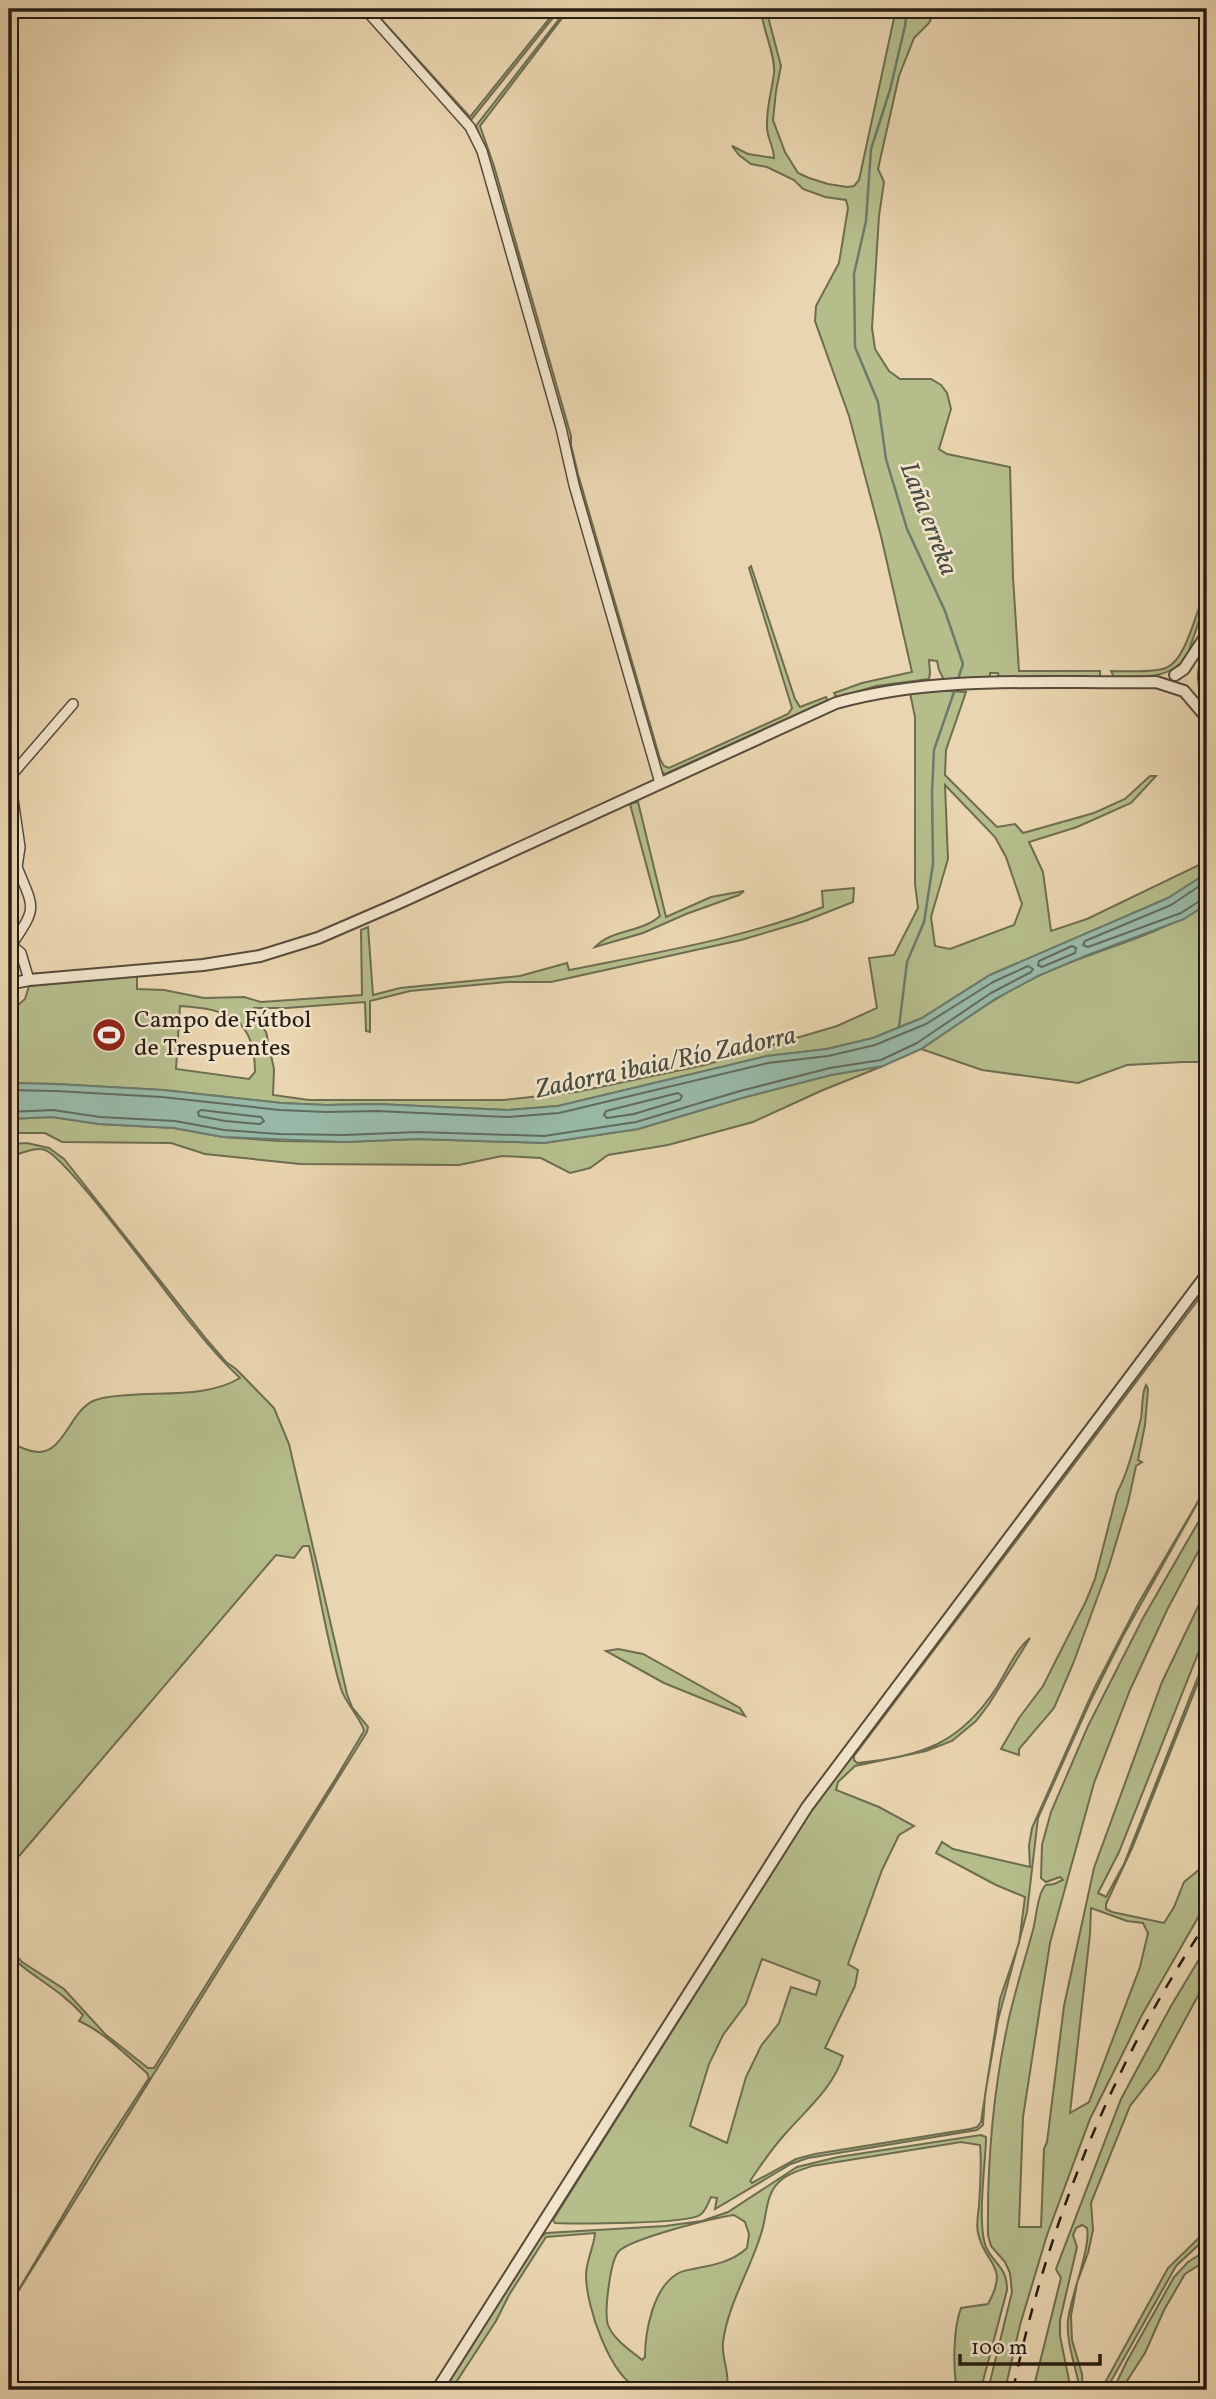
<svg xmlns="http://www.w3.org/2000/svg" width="1216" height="2399" font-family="Vollkorn,serif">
<rect width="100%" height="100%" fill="#e9d5af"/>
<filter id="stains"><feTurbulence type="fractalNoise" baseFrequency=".00286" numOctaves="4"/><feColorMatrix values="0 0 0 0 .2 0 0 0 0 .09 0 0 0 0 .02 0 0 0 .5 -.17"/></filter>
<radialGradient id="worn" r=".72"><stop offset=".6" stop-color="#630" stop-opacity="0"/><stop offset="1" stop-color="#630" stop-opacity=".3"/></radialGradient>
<g fill="#b5bd8b" stroke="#6e6d50" stroke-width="2" fill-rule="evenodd">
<polygon points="369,9 372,9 470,117 557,9 560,9 471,120"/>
<polygon points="567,9 569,9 480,126 494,166 571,436 571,445 578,474 660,759 664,766 669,768 788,714 792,708 749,568 751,566 795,699 800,707 826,697 828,700 665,774 661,772 583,505 521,268 486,150 476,126"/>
<path d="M 761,9 L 766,9 L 781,66 L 776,91 L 773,120 L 785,152 L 798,173 L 809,178 L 828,184 L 847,187 L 854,186 L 859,180 L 896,9 L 936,9 L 929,23 L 914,38 L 899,76 L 878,169 L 884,182 L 879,216 L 872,328 L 875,349 L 889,371 L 900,379 L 931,379 L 941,385 L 947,393 L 951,409 L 939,449 L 947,454 L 1010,467 L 1013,577 L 1019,671 L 1100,671 L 1100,677 L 999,679 L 998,673 L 990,673 L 990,677 L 944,680 L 939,670 L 937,661 L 929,660 L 930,673 L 929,679 L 876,686 L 837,698 L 834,693 L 862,683 L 912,672 L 881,536 L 849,416 L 815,321 L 816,306 L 839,263 L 848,208 L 846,200 L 825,197 L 803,189 L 794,180 L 767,167 L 751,164 L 739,155 L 732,146 L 748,154 L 774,158 C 774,147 767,138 767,127 C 766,108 772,91 774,73 C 776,55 762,29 761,9 Z"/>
<path d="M 1207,588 L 1207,598 L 1187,656 C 1169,681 1141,676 1114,677 L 1111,671 C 1125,671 1152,673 1166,668 C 1187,660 1196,609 1207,588 Z"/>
<path d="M 931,690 L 966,692 L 946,750 L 945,775 L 997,827 L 1015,824 L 1023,833 L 1094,813 L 1125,799 L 1150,776 L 1156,776 L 1131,803 L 1077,827 L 1029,842 L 1043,872 L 1051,931 L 1087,919 L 1207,861 L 1207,873 L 1168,898 L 990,975 L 922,1018 L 873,1038 L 827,1049 L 767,1056 L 558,1106 L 507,1110 L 377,1104 L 326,1105 L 281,1103 L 163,1090 L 56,1084 L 9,1083 L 9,1013 L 25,999 L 29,986 L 137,976 L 137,989 L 164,990 L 204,998 L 244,997 L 261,1002 L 362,995 L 361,930 L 368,927 L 373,995 L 400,988 L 520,976 L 567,963 L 569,970 C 654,953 741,939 823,907 L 822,891 L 854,888 L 853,902 L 805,921 L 741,940 L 551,982 L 507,982 L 410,991 L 370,1001 L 370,1032 L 366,1031 L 365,1002 L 286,1008 L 254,1008 L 254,1017 L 266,1032 L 274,1069 L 273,1095 L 309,1100 L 504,1100 L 576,1092 L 705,1065 L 837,1026 L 877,1008 L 869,958 L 894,955 L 918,908 L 915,884 L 915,717 L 910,693 ZM 945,785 L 995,837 L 1006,857 L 1022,904 L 1014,925 L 950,949 L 935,946 L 931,917 L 948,859 ZM 180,1006 C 229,1009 255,1019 255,1072 L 249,1079 L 176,1069 Z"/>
<path d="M 638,802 L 666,917 L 711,897 L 744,891 L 739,895 L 686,914 L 643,933 L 595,947 C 612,929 641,933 660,916 L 630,804 Z"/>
<path d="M 1207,904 L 1207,1062 L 1183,1062 L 1127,1065 L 1078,1083 L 982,1070 L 921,1049 C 960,1023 997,995 1040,975 C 1094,950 1156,937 1207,904 Z"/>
<polygon points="883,1066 823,1090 753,1122 668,1145 608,1155 590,1168 570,1173 541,1158 502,1156 459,1165 300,1164 205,1154 171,1143 62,1142 45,1133 9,1133 9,1119 52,1117 99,1124 174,1128 223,1137 279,1141 344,1142 418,1139 544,1143 638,1129 742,1098 831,1075"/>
<path d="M 27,1143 L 49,1148 L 64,1159 L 207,1340 L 226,1362 L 236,1369 L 274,1408 L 289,1444 L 347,1694 L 352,1707 L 368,1727 L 367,1732 L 9,2306 L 97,2158 L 149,2078 L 147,2073 C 126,2055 104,2032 79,2021 L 83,2015 C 60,1989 33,1978 9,1955 L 9,1948 L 22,1962 L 64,1989 L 105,2034 L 148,2068 L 154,2068 L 336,1778 L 364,1731 C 363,1722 345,1702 341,1689 C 327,1642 320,1593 309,1546 L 303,1546 L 294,1558 L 276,1555 L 20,1855 L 9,1863 L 9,1437 C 13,1445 18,1446 25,1449 C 63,1465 66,1414 93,1401 C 104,1396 117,1396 129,1395 C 164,1392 209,1397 240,1378 C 223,1362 207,1344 193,1326 C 170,1299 67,1157 45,1150 C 33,1146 21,1155 9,1156 L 9,1144 Z"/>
<path d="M 1207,1282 L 1207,1288 L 854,1756 L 854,1760 L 857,1763 C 922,1757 961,1743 997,1687 C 1007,1671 1016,1649 1030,1638 L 989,1704 L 976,1721 L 952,1741 L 926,1751 L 855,1766 L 838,1782 L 836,1790 L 879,1807 L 914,1826 L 899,1835 L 882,1870 L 848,1964 L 858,1970 L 855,1986 L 825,2048 L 843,2056 C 833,2088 807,2109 786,2133 C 772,2148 761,2165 750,2181 L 752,2183 L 796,2159 L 815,2154 L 970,2129 L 977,2127 L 981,2122 L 1000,1999 L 1019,1943 L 1025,1897 L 996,1885 L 936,1853 L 942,1842 L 953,1849 L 1030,1867 L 1029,1846 L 1032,1828 L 1094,1689 L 1138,1604 L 1207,1486 L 1123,1636 L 1090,1702 L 1038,1818 L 1027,1912 L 998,2020 L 985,2095 L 983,2125 L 977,2130 L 808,2158 L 791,2164 L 715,2209 L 717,2198 L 711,2197 C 708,2203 706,2211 700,2215 C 687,2224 576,2224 555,2223 L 553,2220 L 809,1814 L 874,1724 ZM 762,1959 L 820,1981 L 816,1995 L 791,1987 L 779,2023 L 761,2046 L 746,2077 L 727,2143 L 690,2126 L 709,2064 L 723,2035 L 746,2004 Z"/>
<path d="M 1146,1385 L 1148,1389 L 1145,1425 L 1138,1460 L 1142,1462 L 1136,1466 L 1128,1503 L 1109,1566 L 1073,1664 L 1054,1708 L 1019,1749 L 1019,1755 L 1001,1749 L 1019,1718 L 1043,1686 L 1086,1601 L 1095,1579 L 1117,1493 C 1129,1470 1135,1443 1141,1418 C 1143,1407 1141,1396 1146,1385 Z"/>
<path d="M 1207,1507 L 1207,1535 L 1167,1610 L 1130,1690 L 1094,1783 L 1050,1943 L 1023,2117 L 1019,2227 L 1041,2227 L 1044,2149 L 1047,2142 L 1064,2006 L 1094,1868 L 1162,1682 L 1207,1588 L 1207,1631 L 1119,1852 L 1098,1893 L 1106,1897 L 1124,1864 L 1207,1654 L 1207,1660 L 1133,1846 L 1106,1904 L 1106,1909 L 1112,1912 L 1164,1923 L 1174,1907 L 1184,1882 L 1207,1863 L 1207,1902 L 1142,2015 L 1090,2119 L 1047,2235 L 1020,2325 L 1005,2390 L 988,2390 L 1012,2292 L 1010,2273 L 1005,2262 L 991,2246 L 988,2235 C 987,2162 993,2090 1009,2018 C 1016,1988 1025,1959 1033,1930 C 1036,1919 1038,1891 1046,1885 L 1054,1884 L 1063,1880 L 1060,1877 L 1046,1882 L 1041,1878 L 1042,1845 L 1051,1812 L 1088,1726 L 1143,1618 ZM 1091,1908 L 1127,1921 L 1143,1923 L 1148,1933 L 1140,1967 L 1089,2102 L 1070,2113 L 1090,1934 Z"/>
<polygon points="618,1649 643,1654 740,1708 745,1716 664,1683 606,1651"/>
<path d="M 1207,1946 L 1207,1979 L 1158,2070 L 1130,2106 L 1091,2203 L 1093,2230 L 1088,2253 L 1077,2283 L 1071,2316 L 1072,2340 L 1082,2374 L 1083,2390 L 1080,2390 C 1076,2367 1066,2343 1068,2320 C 1071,2295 1091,2248 1087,2228 L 1082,2225 L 1076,2228 L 1073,2235 L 1077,2247 L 1060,2320 L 1060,2336 L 1071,2390 L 1033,2390 L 1061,2278 L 1056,2269 L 1121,2099 L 1171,2006 Z"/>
<path d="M 981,2135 L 986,2137 L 986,2141 C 985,2166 977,2225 986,2247 C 994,2265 1007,2266 1007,2290 L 982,2385 L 973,2387 L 970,2390 L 957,2390 C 953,2368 953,2329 961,2308 L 988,2304 C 1010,2264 985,2266 978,2233 C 976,2225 978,2214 979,2206 C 980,2185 982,2165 980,2145 L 961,2142 L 812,2166 C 801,2170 786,2174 778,2183 C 765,2196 767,2217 761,2234 C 750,2270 728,2304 723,2342 C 721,2358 731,2374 726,2390 C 713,2390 647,2393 639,2389 C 610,2376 586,2307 586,2275 C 586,2261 594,2247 595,2233 L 546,2237 L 509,2295 L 496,2321 L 451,2390 L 444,2390 L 540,2238 L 546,2233 L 665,2226 L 702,2221 L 728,2212 L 797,2167 L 838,2157 ZM 734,2215 L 745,2222 L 749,2234 L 747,2248 C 732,2262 714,2265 693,2269 C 688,2270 681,2271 677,2274 C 653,2288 645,2332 645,2357 L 642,2360 C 630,2350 614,2340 608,2325 C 604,2313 610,2260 619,2251 C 633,2238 713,2218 734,2215 Z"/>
<polygon points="1207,2230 1207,2237 1176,2266 1106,2390 1101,2390 1168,2268"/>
<polygon points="1207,2250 1207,2260 1185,2274 1164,2310 1145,2353 1121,2390 1113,2390 1127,2361 1174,2277 1188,2262"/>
</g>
<polygon fill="#98b9a7" stroke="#6b7b6c" stroke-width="2" points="1207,873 1207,904 1184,919 1085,956 1038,976 995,999 921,1049 883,1066 831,1075 742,1098 638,1129 544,1143 418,1139 344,1142 223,1137 174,1128 99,1124 52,1117 9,1119 9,1083 56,1084 163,1090 281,1103 326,1105 377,1104 507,1110 558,1106 767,1056 827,1049 873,1038 922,1018 990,975 1168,898"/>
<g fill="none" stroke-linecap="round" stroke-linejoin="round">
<g stroke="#606b5e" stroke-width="2">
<polyline points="1207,881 1171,905 1085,941 1083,945 1088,947 1181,913 1201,900 1207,899"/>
<polygon points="1072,946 1076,948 1075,953 1042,967 1038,965 1039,961"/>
<polyline points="9,1090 56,1091 162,1097 280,1110 326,1112 377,1111 507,1117 559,1113 768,1063 828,1056 875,1045 926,1024 993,982 1028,966 1033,969 1031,972 991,993 917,1043 881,1060 830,1068 740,1091 636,1122 544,1136 418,1132 344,1135 279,1134 224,1130 175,1121 100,1117 53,1110 9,1112"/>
<polygon points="678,1093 682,1096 680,1100 634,1114 607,1118 604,1115 606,1111"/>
<polygon points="201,1110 261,1117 264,1121 260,1124 225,1121 199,1116 198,1112"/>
</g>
<g stroke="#6b7b6c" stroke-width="2.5">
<polyline points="907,9 905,26 890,90 871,149 866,221 854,274 855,347 878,402 886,459 907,529 945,611 963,664 958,679"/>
<polyline points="899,1027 907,962 924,922 933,864 932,792 934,750 955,689"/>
</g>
<g stroke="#584b3b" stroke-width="12">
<g id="minor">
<polyline points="365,9 470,127 482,151 561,428 574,485 660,783"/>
<polyline points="9,772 20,847 17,867 9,879"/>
<polyline points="9,778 73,704"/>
<polyline points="9,943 21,953 29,980"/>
<path d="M 12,944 C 38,906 34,909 17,867"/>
</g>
</g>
<g stroke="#584b3b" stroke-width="14">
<g id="tertiary">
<polyline points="1207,640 1204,677 1207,708"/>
<polyline points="1175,675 1184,669 1205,637"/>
<path d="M 9,984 L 29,980 L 203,965 L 260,956 L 318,938 L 399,903 L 836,703 C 939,674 1051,684 1156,682 L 1184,691 L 1207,718"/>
<polyline points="437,2390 807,1807 1207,1274"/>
</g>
</g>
<use href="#minor" stroke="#f1e4cb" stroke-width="9"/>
<use href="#tertiary" stroke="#f1e4cb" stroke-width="10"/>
<path stroke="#271d14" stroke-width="2.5" stroke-dasharray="12 12" stroke-linecap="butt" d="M 1013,2390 C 1047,2225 1113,2062 1207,1922"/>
</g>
<defs>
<g id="stadium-disc" transform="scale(1.75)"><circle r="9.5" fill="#8f2418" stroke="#f1e4cb"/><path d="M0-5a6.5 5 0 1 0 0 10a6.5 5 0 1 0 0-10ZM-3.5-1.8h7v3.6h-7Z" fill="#fff"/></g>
</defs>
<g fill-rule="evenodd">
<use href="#stadium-disc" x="109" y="1035"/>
</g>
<g text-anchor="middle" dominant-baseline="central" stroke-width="5" stroke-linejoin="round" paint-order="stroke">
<g font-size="24" fill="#271d14" stroke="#f1e4cb" text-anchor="start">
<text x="134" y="1021">Campo de Fútbol<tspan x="134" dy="28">de Trespuentes</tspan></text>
</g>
<g font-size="26" font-style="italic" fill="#494c40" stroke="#f1e4cb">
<text transform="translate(928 519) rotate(69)">Laña erreka</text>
<text transform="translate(666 1063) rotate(-12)">Zadorra ibaia/Río Zadorra</text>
</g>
</g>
<rect width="1216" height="2399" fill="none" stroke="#e9d5af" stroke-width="35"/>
<rect x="10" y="10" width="1195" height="2378" fill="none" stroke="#271d14" stroke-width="3.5"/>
<rect x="18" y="18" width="1181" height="2364" fill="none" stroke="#271d14" stroke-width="2"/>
<path d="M960 2354v10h140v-10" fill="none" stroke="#271d14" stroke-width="3.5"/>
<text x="971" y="2354" font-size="21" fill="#271d14" stroke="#f1e4cb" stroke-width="5" paint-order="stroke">100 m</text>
<rect width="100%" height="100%" filter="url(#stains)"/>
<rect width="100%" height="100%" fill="url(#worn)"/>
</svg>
